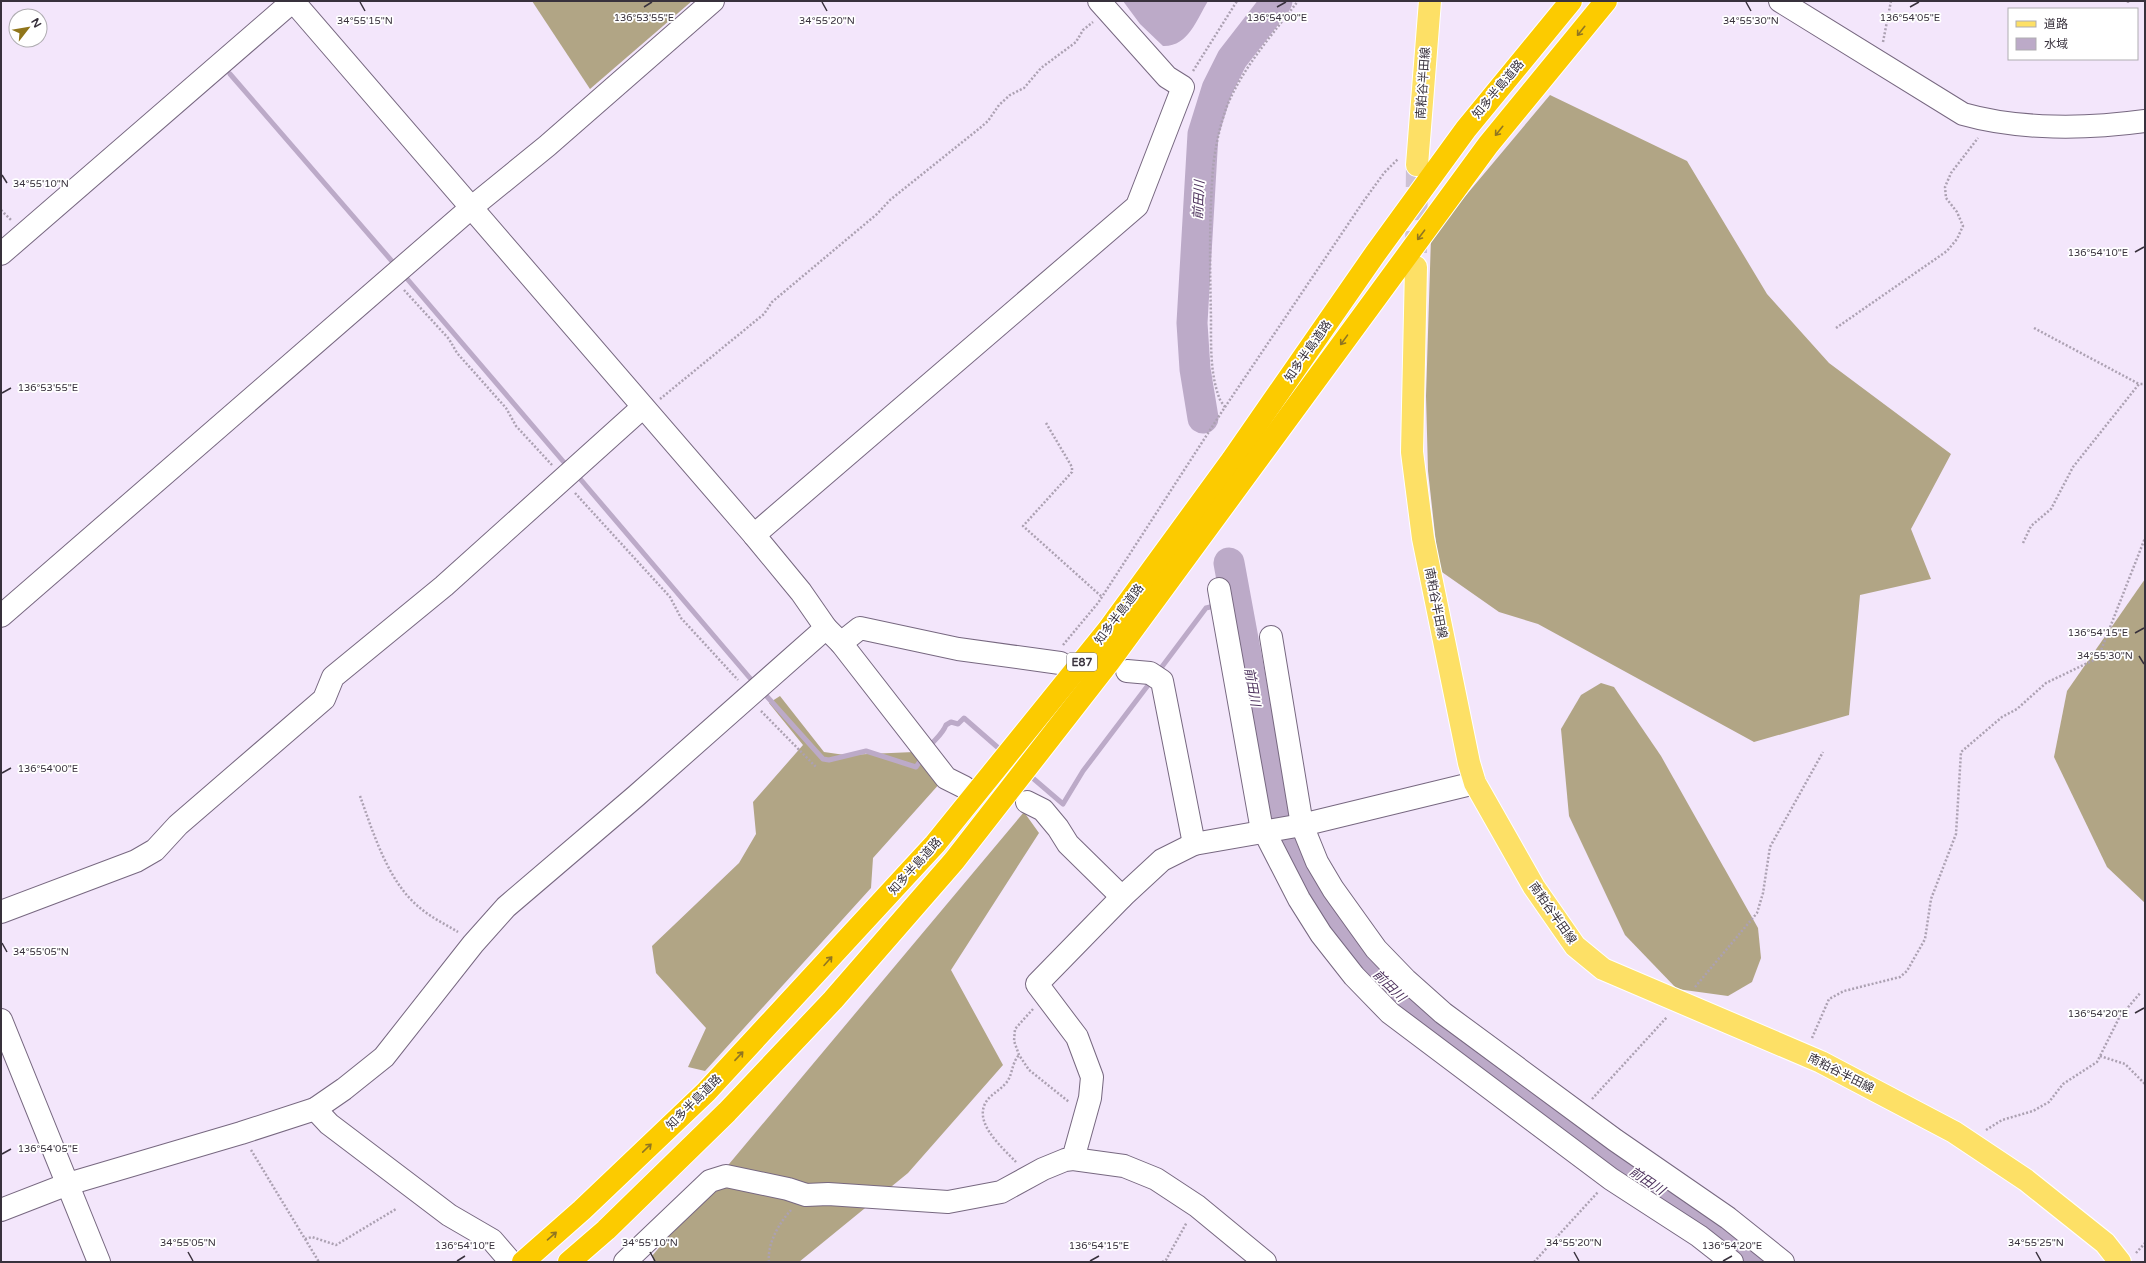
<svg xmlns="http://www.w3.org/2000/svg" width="2146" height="1263" font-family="'Varela Round','Noto Sans JP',sans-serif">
<rect width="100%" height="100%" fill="#f3e6fb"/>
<g fill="#b1a585">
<polygon points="532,1 692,1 590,89"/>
<polygon points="1550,95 1687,161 1767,294 1829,363 1951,454 1911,529 1931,579 1860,595 1849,715 1754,742 1538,624 1499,612 1439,570 1428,471 1426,396 1431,237"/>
<polygon points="2145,579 2145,903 2107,867 2054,757 2067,691"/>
<polygon points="1601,683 1614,687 1661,756 1758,928 1761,958 1752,982 1728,996 1677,989 1625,935 1569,816 1561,729 1581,695"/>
<polygon points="780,696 824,752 845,755 914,752 941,782 873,858 871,888 705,1071 688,1067 706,1028 656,973 652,946 739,863 756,834 753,802 803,745 769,703"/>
<polygon points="1024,812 1039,833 951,970 1003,1065 908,1173 799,1262 654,1262 652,1256"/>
</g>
<path fill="#bcaac8" d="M 1123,1 L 1208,1 C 1197,19 1188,47 1163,46 L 1140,24 Z"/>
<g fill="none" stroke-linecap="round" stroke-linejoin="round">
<g stroke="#bcaac8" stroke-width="5">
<polyline points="230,74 397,267"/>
<polyline points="403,274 568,467"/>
<polyline points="576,474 755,684"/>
<polyline points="1158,672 1206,608 1214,606"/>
<polyline points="762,691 823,759 829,760 866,751 916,767 923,757"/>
<path d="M 929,747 C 935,739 942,735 946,725 L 951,722 L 958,724 L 964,718 L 1003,752"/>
<polyline points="1028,774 1063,804 1083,771 1152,680"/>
</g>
<g stroke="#bcaac8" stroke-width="31">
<polyline points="1203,418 1195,369 1192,323 1203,134 1217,89 1232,59 1277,1"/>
<polyline points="1229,563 1271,791 1286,836 1311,885 1362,958 1393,991 1426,1019 1637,1175 1690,1209 1758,1262"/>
</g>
<polyline stroke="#cec2d5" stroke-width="22" stroke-dasharray="22 11" stroke-linecap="butt" points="1416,253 1417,165"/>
<g stroke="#776880" stroke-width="24">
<g id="minor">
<polyline points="293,1 754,535 801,592 826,628 841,643 946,778 964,787"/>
<path d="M 1780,1 L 1963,114 C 2019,130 2087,129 2145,121"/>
<polyline points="1,254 293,1"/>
<polyline points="754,535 1137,206 1183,87 1167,77 1099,1"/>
<polyline points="1219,589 1261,825 1299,899 1321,934 1354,976 1390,1013 1611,1179 1699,1236 1732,1262"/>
<polyline points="1,616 472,207 547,146 713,1"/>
<polyline points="1271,637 1302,825 1317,862 1333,889 1376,949 1406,980 1443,1013 1615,1140 1728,1218 1783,1262"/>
<polyline points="841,643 860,628 958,649 1060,663"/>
<polyline points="1127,671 1150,673 1162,681 1194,844"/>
<polyline points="1027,802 1043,810 1058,828 1068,844 1122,897"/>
<polyline points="1,912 136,861 155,850 178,825 324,699 333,677 444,586 643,407"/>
<polyline points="1,1020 99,1262"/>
<polyline points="315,1109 329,1124 449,1215 492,1240 511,1262"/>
<polyline points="1073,1159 1090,1098 1092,1077 1077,1037 1037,984 1122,897 1162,860 1194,844 1302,825 1475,783"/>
<polyline points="1,1210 68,1184 241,1133 315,1109 344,1089 384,1057 473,944 506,907 636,796 826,628"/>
<polyline points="625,1262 710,1181 726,1176 788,1189 806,1195 828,1194 948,1202 1001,1192 1043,1169 1065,1160 1073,1159 1124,1166 1156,1179 1197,1206 1265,1262"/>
</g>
</g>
<g stroke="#fff" stroke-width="24">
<g id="major">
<polyline points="1417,165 1430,1"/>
<polyline points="1416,267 1412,452 1423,538 1469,763 1475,783 1534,887 1575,946 1603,969 1821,1062 1954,1132 2026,1180 2105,1243 2120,1262"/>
</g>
</g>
<g stroke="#fff" stroke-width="24">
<g id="highway">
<polyline points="523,1262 582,1210 706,1092 935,844 1108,630 1232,460 1375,254 1466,129 1571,1"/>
<polyline points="569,1262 606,1230 727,1112 833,1000 954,861 1109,662 1488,145 1606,1"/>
</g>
</g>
<g stroke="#aca1b2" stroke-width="2.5" stroke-dasharray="2 2" stroke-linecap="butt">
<polyline points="2128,1 2128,5"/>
<polyline points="1883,42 1891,1"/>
<polyline points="1193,71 1237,1"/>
<polyline points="1,210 12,221"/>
<polyline points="404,290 449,339 457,353 506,408 516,426 552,465"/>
<polyline points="1836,328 1947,251 1957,239 1963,226 1957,212 1946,198 1945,187 1951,173 1978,138"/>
<polyline points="2034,328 2139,384"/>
<polyline points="660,399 764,314 772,302 877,214 890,200 980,128 988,121 999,105 1010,95 1024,88 1041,68 1076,42 1083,30 1093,22"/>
<path d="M 1225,407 C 1223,404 1220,401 1219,397 C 1210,373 1211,344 1211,319 C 1210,269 1209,218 1213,168 C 1215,148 1220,125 1227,106 C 1243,67 1273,34 1298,1"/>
<polyline points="1046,423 1072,467 1072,472 1023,526 1102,597"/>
<polyline points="575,493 670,597 681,618 738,680"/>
<polyline points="2023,543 2031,526 2051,509 2073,467 2139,384 2145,384"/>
<polyline points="1063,645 1098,603 1223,410 1363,202 1384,173 1398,159"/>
<polyline points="761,711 816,767"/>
<path d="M 360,796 C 373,832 388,882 419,907 C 430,917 445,924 458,932"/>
<polyline points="1695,987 1757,913 1763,893 1770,847 1823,752"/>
<polyline points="1033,1009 1015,1029 1014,1041 1019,1055 1029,1070 1069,1102"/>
<polyline points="1812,1038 1829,999 1844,991 1900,977 1907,971 1925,939 1931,899 1956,834 1961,752 2002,717 2017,709 2046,683 2098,658 2145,538"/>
<polyline points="2100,1056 2125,1064 2145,1084"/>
<polyline points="1592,1099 1667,1017"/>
<polyline points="1986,1130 2002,1120 2033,1111 2049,1102 2063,1084 2097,1062 2119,1018 2141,992"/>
<polyline points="251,1150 319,1262"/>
<path d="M 1016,1162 C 1002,1147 968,1119 990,1097 C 995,1092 1001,1089 1006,1083 C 1013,1075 1011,1064 1019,1055"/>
<polyline points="305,1239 312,1237 336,1245 396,1209"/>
<polyline points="2136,1253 2145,1243"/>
<path d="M 769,1262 C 767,1244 779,1223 791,1210"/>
<polyline points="1162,1262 1166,1260 1187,1222"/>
<polyline points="1534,1262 1598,1192"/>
</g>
<use href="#minor" stroke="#fff" stroke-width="22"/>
<use href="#major" stroke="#fde066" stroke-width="22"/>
<use href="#highway" stroke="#fccb00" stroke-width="22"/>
</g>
<defs><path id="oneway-shaft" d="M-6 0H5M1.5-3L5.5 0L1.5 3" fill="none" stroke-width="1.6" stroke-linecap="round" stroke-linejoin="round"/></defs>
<g stroke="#907621">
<use href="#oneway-shaft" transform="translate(1581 31) rotate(129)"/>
<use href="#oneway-shaft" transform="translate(1499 131) rotate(129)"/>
<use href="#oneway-shaft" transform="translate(1421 235) rotate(127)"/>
<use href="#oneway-shaft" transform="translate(1344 340) rotate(126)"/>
<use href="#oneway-shaft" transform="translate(828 961) rotate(-48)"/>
<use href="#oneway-shaft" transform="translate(739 1056) rotate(-47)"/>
<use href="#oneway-shaft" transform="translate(647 1148) rotate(-44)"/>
<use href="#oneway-shaft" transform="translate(552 1236) rotate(-41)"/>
</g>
<path fill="none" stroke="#38313c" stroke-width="1.5" d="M 360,2 L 365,11M 822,2 L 827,11M 1746,2 L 1751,11M 644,7 L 652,2M 1277,7 L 1286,2M 1910,7 L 1919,2M 2,175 L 7,183M 2135,252 L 2144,247M 2,393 L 11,388M 2135,633 L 2144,628M 2139,656 L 2144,664M 2,773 L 11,768M 2,943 L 7,952M 2135,1013 L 2144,1008M 2,1154 L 11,1149M 188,1252 L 193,1261M 650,1252 L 655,1261M 1574,1252 L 1579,1261M 2036,1252 L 2041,1261M 457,1261 L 465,1256M 1090,1261 L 1099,1256M 1723,1261 L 1732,1256"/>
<g text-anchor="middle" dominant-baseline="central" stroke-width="3.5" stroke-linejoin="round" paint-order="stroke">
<rect fill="#fff" stroke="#746f76" stroke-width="1" x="1067" y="653" width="30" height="18" rx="3"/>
<g font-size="11" font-weight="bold" fill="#38313c">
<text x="1082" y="662">E87</text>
</g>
<g font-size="12" fill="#38313c" stroke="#fff">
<text transform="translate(1423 83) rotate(-86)">南粕谷半田線</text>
<text transform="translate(1498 89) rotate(-50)">知多半島道路</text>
<text transform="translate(1308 351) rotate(-55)">知多半島道路</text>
<text transform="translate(1436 603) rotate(79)">南粕谷半田線</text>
<text transform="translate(1119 614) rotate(-53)">知多半島道路</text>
<text transform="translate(915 866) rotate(-48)">知多半島道路</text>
<text transform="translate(1553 913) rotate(55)">南粕谷半田線</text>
<text transform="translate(1841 1073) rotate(27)">南粕谷半田線</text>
<text transform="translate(694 1102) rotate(-45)">知多半島道路</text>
</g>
<g font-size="13" font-style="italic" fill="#4e335e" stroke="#fff">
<text transform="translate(1199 200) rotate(-87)">前田川</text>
<text transform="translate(1252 687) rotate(80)">前田川</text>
<text transform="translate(1389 986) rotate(44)">前田川</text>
<text transform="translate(1647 1181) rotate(34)">前田川</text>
</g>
</g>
<g font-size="10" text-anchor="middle" fill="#38313c" stroke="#fff" stroke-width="3.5" stroke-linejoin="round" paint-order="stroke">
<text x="644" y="21">136°53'55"E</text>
<text x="1277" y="21">136°54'00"E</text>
<text x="1910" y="21">136°54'05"E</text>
<text x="365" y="24">34°55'15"N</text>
<text x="827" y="24">34°55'20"N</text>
<text x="1751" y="24">34°55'30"N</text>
<text x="41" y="187">34°55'10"N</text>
<text x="2098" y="256">136°54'10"E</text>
<text x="48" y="391">136°53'55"E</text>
<text x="2098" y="636">136°54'15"E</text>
<text x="2105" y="659">34°55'30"N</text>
<text x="48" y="772">136°54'00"E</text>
<text x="41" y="955">34°55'05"N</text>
<text x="2098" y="1017">136°54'20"E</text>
<text x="48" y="1152">136°54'05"E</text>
<text x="188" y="1246">34°55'05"N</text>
<text x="650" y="1246">34°55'10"N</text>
<text x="1574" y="1246">34°55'20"N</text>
<text x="2036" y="1246">34°55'25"N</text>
<text x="465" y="1249">136°54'10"E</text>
<text x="1099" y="1249">136°54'15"E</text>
<text x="1732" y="1249">136°54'20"E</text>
</g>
<rect width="2146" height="1263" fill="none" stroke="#38313c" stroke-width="4"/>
<rect x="2008" y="8" width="130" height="52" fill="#ffffff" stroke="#afadb1"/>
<rect x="2016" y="21" width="20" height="6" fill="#fde066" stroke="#afadb1"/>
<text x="2044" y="28" font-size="12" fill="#38313c">道路</text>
<rect x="2016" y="38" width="20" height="12" fill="#bcaac8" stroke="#afadb1"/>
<text x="2044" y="48" font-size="12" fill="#38313c">水域</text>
<g transform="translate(28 28) rotate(59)"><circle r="19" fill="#ffffff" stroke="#afadb1"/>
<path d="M0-3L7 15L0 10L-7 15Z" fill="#90751a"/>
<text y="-6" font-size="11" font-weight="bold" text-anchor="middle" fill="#38313c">N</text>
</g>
</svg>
